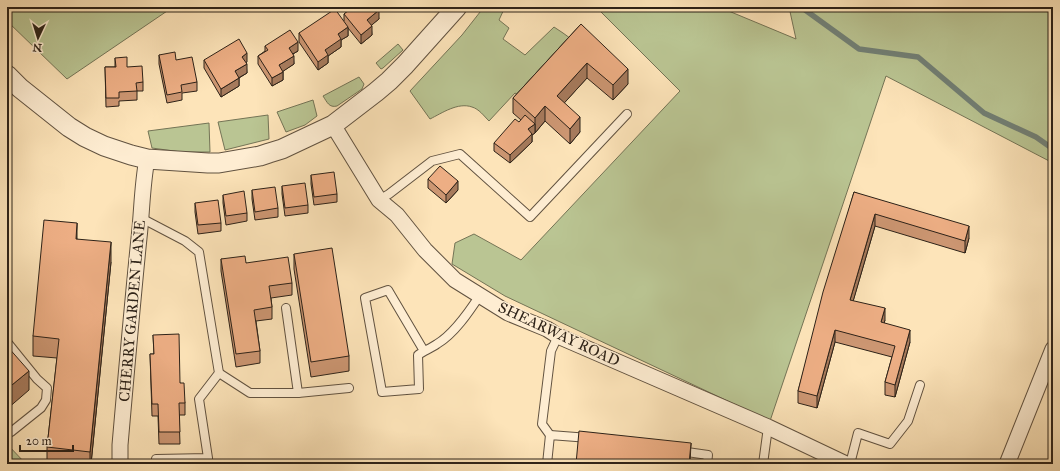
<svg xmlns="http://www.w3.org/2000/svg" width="1060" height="471" font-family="'IM FELL Great Primer',serif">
<rect width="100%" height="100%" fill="#fde4b9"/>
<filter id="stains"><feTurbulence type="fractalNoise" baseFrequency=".005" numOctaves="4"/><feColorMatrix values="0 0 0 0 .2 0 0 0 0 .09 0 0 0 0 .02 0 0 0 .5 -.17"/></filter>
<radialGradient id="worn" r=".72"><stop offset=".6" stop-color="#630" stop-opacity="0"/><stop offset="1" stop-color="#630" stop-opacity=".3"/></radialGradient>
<g fill="#bac593" stroke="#747456">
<polygon points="7,7 173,7 67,79 7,21"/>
<path d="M 484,7 L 505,7 L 499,20 L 509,28 L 503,39 L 525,55 L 554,27 L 563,33 L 574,41 L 523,98 L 515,93 L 489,121 C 484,116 479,109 472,107 C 458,102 442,113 430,119 L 410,91 L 462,35 Z"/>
<polygon points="596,7 719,7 796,39 789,7 1053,7 1053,163 886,76 770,421 505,296 452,264 455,243 474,234 521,260 680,91"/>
<polygon points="398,44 403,50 383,68 381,69 376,63"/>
<path d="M 359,77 L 364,84 L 362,89 L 337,106 C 329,108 327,102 323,96 Z"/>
<polygon points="313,100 317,116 305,125 286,132 277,112"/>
<polygon points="268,115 269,139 225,150 218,122"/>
<polygon points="209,123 210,152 181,152 152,148 148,131"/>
<polygon points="7,444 26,464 7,464"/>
</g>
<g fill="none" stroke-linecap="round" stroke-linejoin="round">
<polyline stroke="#728076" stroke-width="5.5" points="801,7 859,49 918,57 984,113 1036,137 1053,149"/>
<g stroke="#615240" stroke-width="10">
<g id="service">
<polyline points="379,200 389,194 432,161 460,154 530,217 627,114"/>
<polyline points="141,218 185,241 199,252 219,373 199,399 208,458 156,459"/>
<polyline points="286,308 298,393"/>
<polyline points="7,342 37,379 47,388 46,400 41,408 11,432"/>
<path d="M 424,351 L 388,290 L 365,298 L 382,392 L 419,389 L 418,355 C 424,351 431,348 437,344 C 454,334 469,312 480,295"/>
<polyline points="219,373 250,393 298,393 349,388"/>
<polyline points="550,435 542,424 551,351 558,336"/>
<polyline points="680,451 708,455 707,464"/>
<polyline points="547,464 550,435 589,438"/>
<polyline points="763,464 768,427"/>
<polyline points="850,464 858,433 890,444 908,421 920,385"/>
</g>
</g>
<g stroke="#615240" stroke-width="17">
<g id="minor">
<polyline points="333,125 379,200 397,215 425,250 455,280 508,313 547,329 558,336 768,427 846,464"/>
<path d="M 120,464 L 120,445 C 126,376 132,307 139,238 C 142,212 142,185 147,159"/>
<polyline points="1007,464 1053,349"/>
</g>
</g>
<g stroke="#615240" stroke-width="21">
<polyline id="tertiary" points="7,75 20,88 69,127 85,137 104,146 131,155 147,159 208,163 219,163 260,156 269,153 282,149 333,125 376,92 389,81 405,65 457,7"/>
</g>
<use href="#service" stroke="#feedd2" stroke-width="8"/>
<use href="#minor" stroke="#feedd2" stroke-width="15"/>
<use href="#tertiary" stroke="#feedd2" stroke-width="19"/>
</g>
<g fill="#cc9672" stroke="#2d2218">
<polygon points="351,7 376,7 379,19 371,25 372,35 361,44 348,28 348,36 341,40 341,47 328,56 328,63 318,70 299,42 299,33 344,21 344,14 351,9"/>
<polygon points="581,24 628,84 613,100 587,78 564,103 580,132 570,144 545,121 535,133 532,135 532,142 510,163 494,151 494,143 519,122 521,120 513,113 513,98"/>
<polygon points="265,46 298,51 293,54 294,64 283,71 283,80 272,86 258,64 258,56 265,51"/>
<polygon points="159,55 176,60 197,82 197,91 182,93 182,100 167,103 159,64"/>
<polygon points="115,58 127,67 143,82 143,91 137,91 137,100 119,101 119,106 106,107 105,67 115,67"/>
<polygon points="204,60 247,62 246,63 247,73 239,78 239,86 221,97 204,68"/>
<polygon points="311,175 337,194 337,202 314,205 311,184"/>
<polygon points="428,179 458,190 446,203 428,188"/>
<polygon points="282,186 308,205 308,213 285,216 282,194"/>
<polygon points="252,190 278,208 278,217 255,220 252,199"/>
<polygon points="854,192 969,238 965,253 875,226 853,301 885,320 884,323 910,342 895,397 885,395 885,382 892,357 835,342 817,408 798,403 798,391"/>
<polygon points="223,195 247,213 247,221 226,225 223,203"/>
<polygon points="195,203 221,223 221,231 198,234 195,212"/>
<polygon points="77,239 111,262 91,464 47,464 47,447 57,358 33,356 33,336"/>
<polygon points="294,254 349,356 349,371 311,377 294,269"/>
<polygon points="221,259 246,263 292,283 292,295 271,298 272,307 272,319 256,321 260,351 260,363 236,367 221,271"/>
<polygon points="153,335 180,383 185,403 185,415 179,415 180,444 159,444 158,416 152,416 150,354 154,354"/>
</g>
<g fill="#a67a5c" stroke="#2d2218">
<polygon points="379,10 379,19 367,29 367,20"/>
<polygon points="372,26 372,35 361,44 361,35"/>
<polygon points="348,27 348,36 341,40 341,47 328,56 328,63 318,70 318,62 325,50 338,34"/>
<polygon points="298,42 298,51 289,56 289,48"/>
<polygon points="247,53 247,62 242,65 242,57"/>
<polygon points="294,56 294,64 279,74 279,65"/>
<polygon points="587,63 587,78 557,111 557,96"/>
<polygon points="247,64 247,73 235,80 235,71"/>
<polygon points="628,69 628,84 613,100 613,85"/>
<polygon points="283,72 283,80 272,86 272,78"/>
<polygon points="239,78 239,86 221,97 221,89"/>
<polygon points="545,106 545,121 535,133 535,118"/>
<polygon points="580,117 580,132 570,144 570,129"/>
<polygon points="535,124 535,133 532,135 532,142 510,163 510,155 528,129"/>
<polygon points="458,181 458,190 446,203 446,195"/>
<polygon points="875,214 875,226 850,312 850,300"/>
<polygon points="77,223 77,243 76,239"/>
<polygon points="969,226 969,238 965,253 965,241"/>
<polygon points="111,242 111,262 91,464 90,464 90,452"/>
<polygon points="885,308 885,320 881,334 881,322"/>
<polygon points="835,330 835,342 817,408 817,396"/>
<polygon points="910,330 910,342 895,397 895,385"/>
<polygon points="29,371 29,390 7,409 7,389"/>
<polygon points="691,443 690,464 689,464"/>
</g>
<g fill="#edae84" stroke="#2d2218">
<polygon points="353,7 376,7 379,10 367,20 372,26 361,35 344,14"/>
<polygon points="335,9 348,27 338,34 341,39 325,50 328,55 318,62 299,33"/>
<polygon points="581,24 628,69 613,85 587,63 557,96 580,117 570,129 545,106 535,118 513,98"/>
<polygon points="290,30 298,42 289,48 294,56 279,65 283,72 272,78 258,56 268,50 265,46"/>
<polygon points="239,39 247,53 242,57 247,64 235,71 239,78 221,89 204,60"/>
<polygon points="175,52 176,60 192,57 197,82 181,85 182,92 167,95 159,55"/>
<polygon points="127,57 127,67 142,66 143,82 136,83 137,91 119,92 119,98 106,98 105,67 116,67 115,58"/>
<polygon points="525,115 535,124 528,129 532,134 510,155 494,143 515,119 519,122"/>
<polygon points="440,166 458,181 446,195 428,179"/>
<polygon points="334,172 337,194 314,197 311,175"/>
<polygon points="305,183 308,205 285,208 282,186"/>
<polygon points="275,187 278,208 255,212 252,190"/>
<polygon points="244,191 247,213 226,216 223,195"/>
<polygon points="854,192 969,226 965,241 875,214 850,300 885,308 881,322 910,330 895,385 885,382 895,346 835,330 817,396 798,391 823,292"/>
<polygon points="218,200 221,223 198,225 195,203"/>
<polygon points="44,220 77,223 76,239 111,242 90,452 47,447 59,339 33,336"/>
<polygon points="332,248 349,356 311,362 294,254"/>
<polygon points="245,256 246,263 288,257 292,283 269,286 272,307 254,310 260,351 236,354 221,259"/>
<polygon points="179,334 180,383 184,383 185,403 179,403 180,432 159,432 158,404 152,404 150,354 154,354 153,335"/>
<polygon points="7,346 29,371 7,389"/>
<polygon points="579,431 691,443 689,464 576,464"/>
</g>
<g text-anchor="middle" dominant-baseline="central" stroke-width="3" stroke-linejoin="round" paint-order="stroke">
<g font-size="15" fill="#2d2218" stroke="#feedd2">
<text transform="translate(132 311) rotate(-85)">CHERRY GARDEN LANE</text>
<text transform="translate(559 334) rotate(25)">SHEARWAY ROAD</text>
</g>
</g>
<rect width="1060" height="471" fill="none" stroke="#fde4b9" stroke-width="24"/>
<rect x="8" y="8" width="1044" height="455" fill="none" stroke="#2d2218" stroke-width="2"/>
<rect x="12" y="12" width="1036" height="447" fill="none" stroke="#2d2218"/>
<g transform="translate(38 38) rotate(184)" stroke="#feedd2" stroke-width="3" paint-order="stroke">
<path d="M0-3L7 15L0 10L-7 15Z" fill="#2d2218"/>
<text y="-6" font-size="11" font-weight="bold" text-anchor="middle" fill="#2d2218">N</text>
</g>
<path d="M20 445v6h53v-6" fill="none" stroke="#2d2218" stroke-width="2"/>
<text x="26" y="445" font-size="12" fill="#2d2218" stroke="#feedd2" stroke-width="3" paint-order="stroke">20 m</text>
<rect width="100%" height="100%" filter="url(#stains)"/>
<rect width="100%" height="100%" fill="url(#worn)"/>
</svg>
